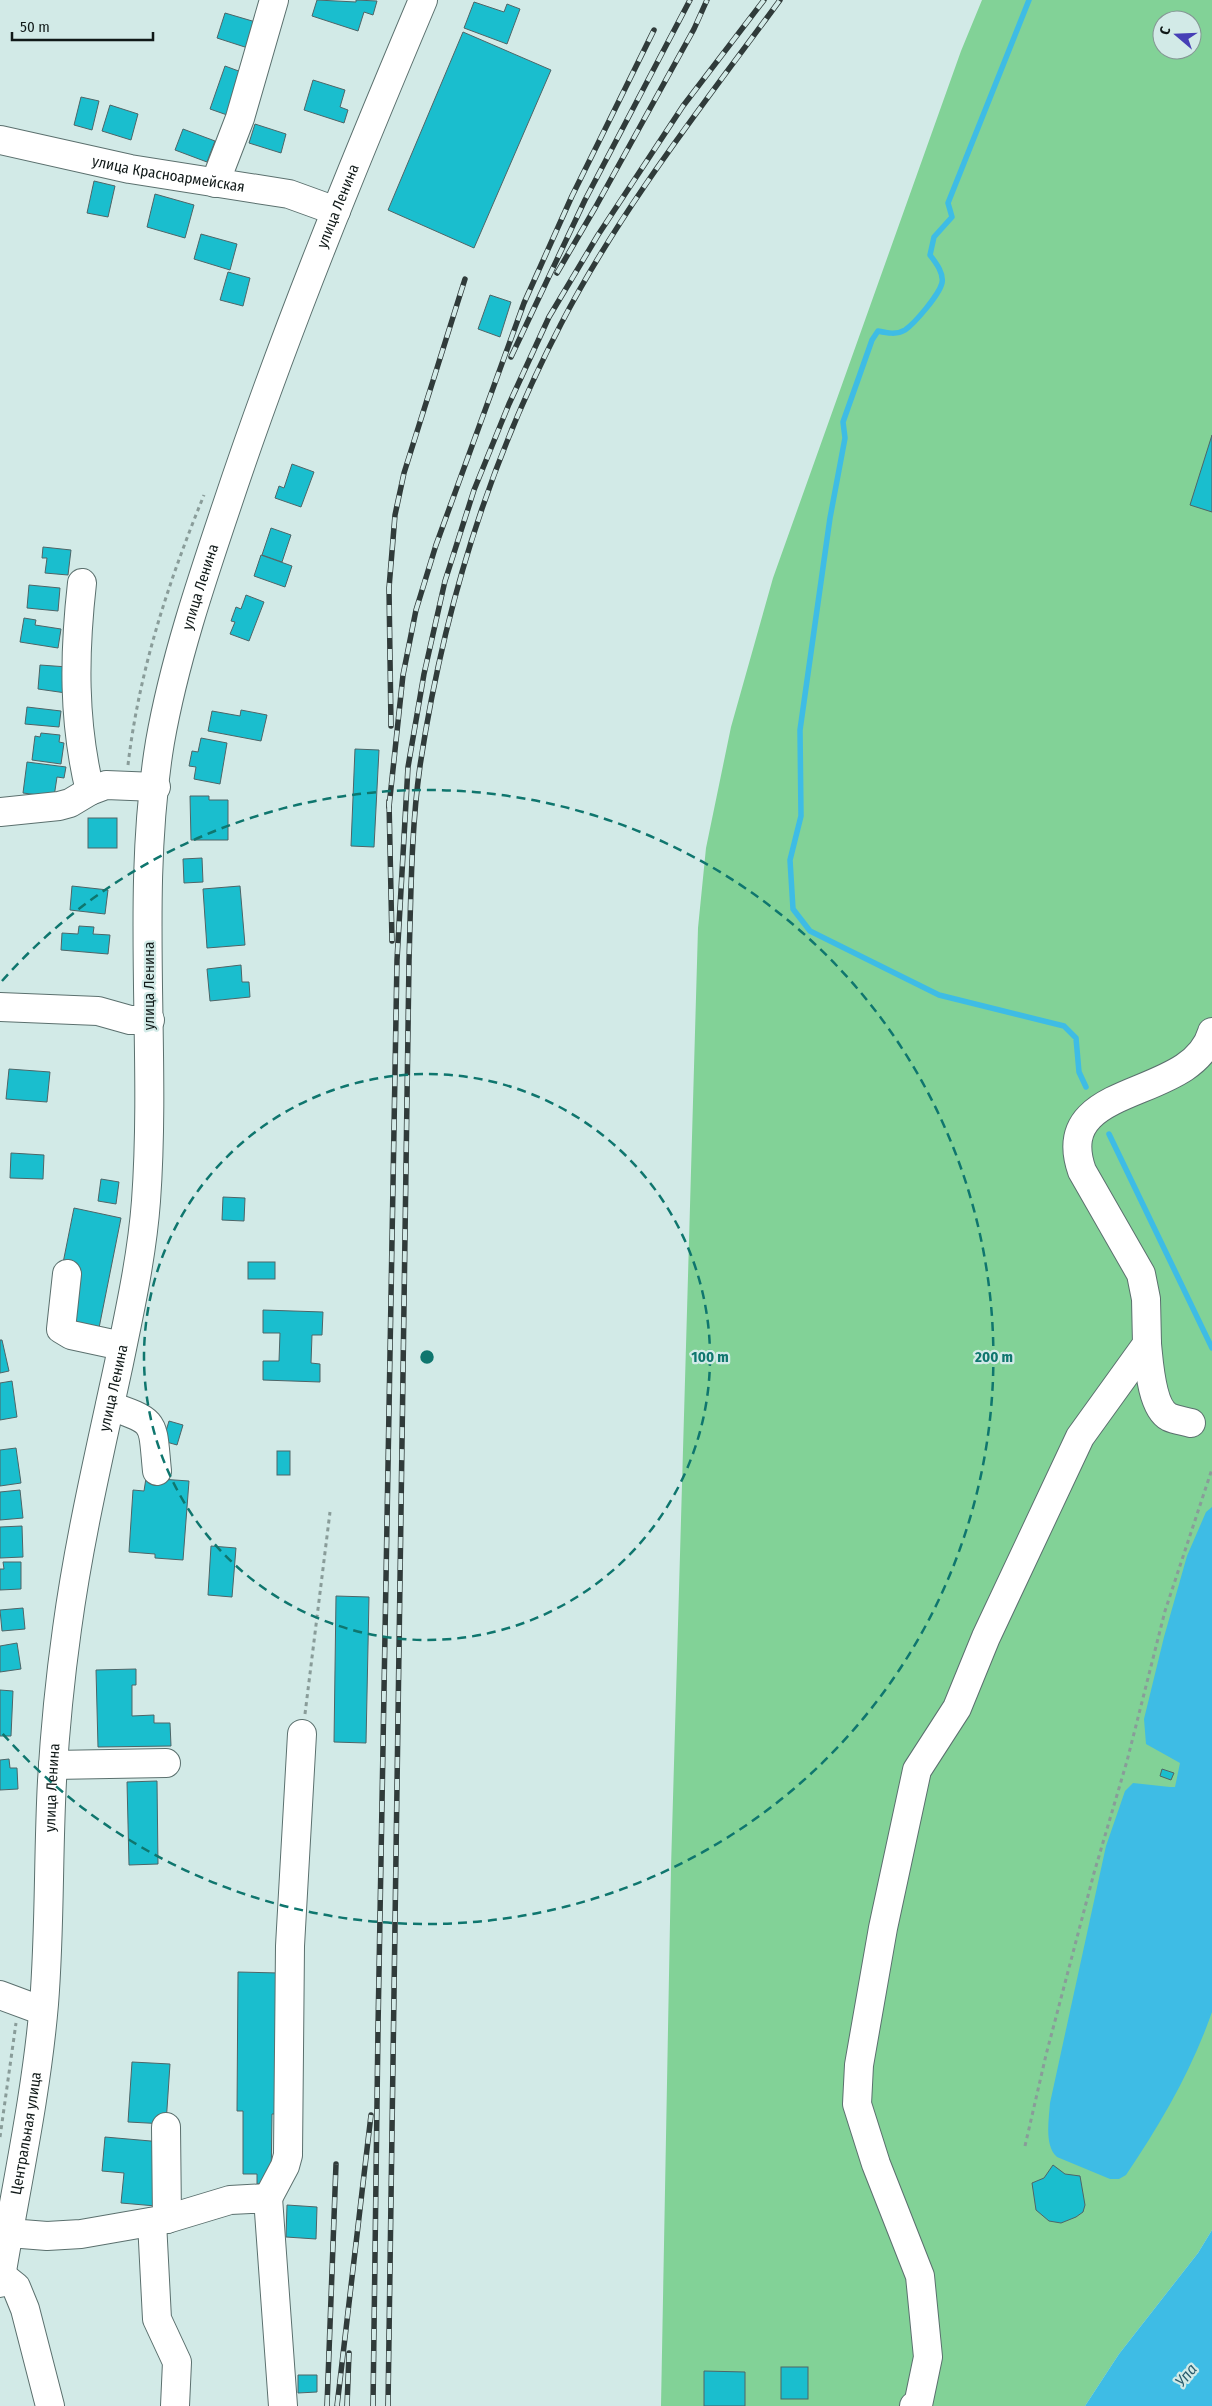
<svg xmlns="http://www.w3.org/2000/svg" width="1212" height="2406" font-family="'Fira Sans Condensed',sans-serif">
<rect width="100%" height="100%" fill="#d2eae7"/>
<path fill="#82d297" fill-rule="evenodd" d="M 982,0 L 1212,0 L 1212,2230 L 1198,2253 L 1119,2354 L 1085,2406 L 661,2406 L 671,1868 L 698,928 L 706,848 L 731,727 L 773,578 L 961,51 ZM 1162,20 L 1192,20 L 1192,50 L 1162,50 Z"/>
<g fill="#3ebce5">
<path d="M 1212,1507 L 1212,2012 C 1191,2072 1161,2123 1126,2175 L 1119,2179 L 1110,2179 L 1057,2157 C 1044,2146 1049,2119 1050,2103 L 1106,1846 L 1125,1791 L 1133,1783 L 1170,1787 L 1175,1787 L 1180,1763 L 1146,1744 L 1144,1719 L 1164,1637 L 1187,1556 L 1206,1512 Z"/>
<polygon points="1212,2230 1212,2406 1085,2406 1119,2354 1198,2253"/>
</g>
<g fill="none" stroke-linecap="round" stroke-linejoin="round">
<g stroke="#3ebce5" stroke-width="5.5">
<path d="M 1029,0 L 948,203 L 952,217 L 934,237 L 930,255 C 936,263 944,273 942,283 C 939,295 915,323 905,330 C 897,335 887,333 878,331 L 872,340 L 843,422 L 845,438 L 830,518 L 800,730 L 801,816 L 790,860 L 793,909 L 810,931 L 939,995 L 1064,1026 L 1076,1038 L 1079,1072 L 1086,1087"/>
<polyline points="1109,1134 1212,1348"/>
</g>
</g>
<g fill="#1abece" stroke="#4f6567">
<polygon points="317,0 356,2 356,0 377,1 373,15 364,12 358,31 312,16"/>
<polygon points="474,2 504,12 507,4 520,9 507,44 464,28"/>
<polygon points="225,13 259,23 251,49 217,38"/>
<polygon points="463,32 551,70 474,248 388,210"/>
<polygon points="225,66 244,73 230,116 210,109"/>
<polygon points="313,80 345,90 340,107 348,110 344,123 304,110"/>
<polygon points="81,97 99,101 92,130 74,125"/>
<polygon points="110,105 138,114 131,140 102,131"/>
<polygon points="255,124 286,134 281,153 249,143"/>
<polygon points="183,129 215,141 207,162 175,150"/>
<polygon points="94,181 115,186 108,217 87,213"/>
<polygon points="155,194 194,205 185,238 147,227"/>
<polygon points="201,234 237,244 230,270 194,259"/>
<polygon points="228,272 250,278 243,306 220,300"/>
<polygon points="490,295 511,302 500,337 478,329"/>
<polygon points="1212,435 1212,512 1190,505"/>
<polygon points="292,464 314,472 301,507 275,498 279,486 284,488"/>
<polygon points="271,528 291,535 282,562 262,555"/>
<polygon points="43,547 71,550 68,575 45,573 47,558 42,558"/>
<polygon points="261,555 292,566 285,587 254,576"/>
<polygon points="29,585 60,588 58,611 27,608"/>
<polygon points="246,595 264,602 249,641 230,634 235,622 231,621 236,607 241,609"/>
<polygon points="24,618 36,620 35,625 61,629 58,648 20,642"/>
<polygon points="40,665 68,667 66,693 38,689"/>
<polygon points="27,707 61,711 59,727 25,724"/>
<polygon points="241,710 267,715 261,741 208,731 212,711 240,716"/>
<polygon points="41,733 60,735 59,742 64,743 61,764 32,760 35,736 40,737"/>
<polygon points="201,738 227,743 220,784 194,779 196,767 189,766 192,751 198,752"/>
<polygon points="355,749 379,750 374,847 351,846"/>
<polygon points="27,762 66,767 64,778 57,777 54,797 23,793"/>
<polygon points="190,796 209,796 209,800 228,800 228,840 191,840"/>
<rect x="88" y="818" width="29" height="30"/>
<polygon points="202,858 203,882 184,883 183,859"/>
<polygon points="72,886 108,890 105,914 70,910"/>
<polygon points="240,886 245,945 207,948 203,889"/>
<polygon points="79,926 94,927 93,934 110,935 108,954 61,950 62,933 78,934"/>
<polygon points="241,965 242,982 249,982 250,997 210,1001 207,969"/>
<polygon points="9,1069 50,1072 47,1102 6,1099"/>
<polygon points="11,1153 44,1155 43,1179 10,1178"/>
<polygon points="101,1179 119,1182 116,1204 98,1201"/>
<polygon points="223,1197 245,1198 244,1221 222,1220"/>
<polygon points="74,1208 121,1218 98,1333 66,1327 78,1266 63,1263"/>
<rect x="248" y="1262" width="27" height="17"/>
<polygon points="263,1310 323,1312 322,1335 312,1335 311,1363 320,1364 320,1382 263,1380 263,1361 279,1361 280,1333 263,1333"/>
<polygon points="0,1340 2,1340 9,1371 0,1373"/>
<polygon points="12,1381 17,1417 0,1420 0,1383"/>
<polygon points="169,1421 183,1425 177,1445 163,1441"/>
<polygon points="16,1448 21,1483 0,1486 0,1450"/>
<rect x="277" y="1451" width="13" height="24"/>
<polygon points="146,1478 189,1481 183,1560 155,1558 155,1554 129,1552 133,1490 144,1491"/>
<polygon points="20,1490 23,1518 0,1520 0,1492"/>
<polygon points="22,1526 23,1557 0,1558 0,1527"/>
<polygon points="211,1546 236,1548 232,1597 208,1595"/>
<polygon points="3,1562 21,1562 21,1589 0,1590 0,1569 4,1569"/>
<polygon points="336,1596 369,1597 366,1743 334,1742"/>
<polygon points="23,1608 25,1629 2,1631 0,1610"/>
<polygon points="17,1643 21,1669 0,1672 0,1646"/>
<polygon points="136,1669 136,1685 132,1685 132,1716 154,1715 154,1723 170,1723 171,1746 98,1747 96,1670"/>
<polygon points="0,1690 13,1691 11,1736 0,1736"/>
<polygon points="9,1759 10,1768 17,1768 18,1789 0,1790 0,1760"/>
<polygon points="1162,1769 1174,1773 1171,1780 1160,1776"/>
<polygon points="157,1781 158,1864 129,1865 127,1782"/>
<polygon points="238,1972 279,1973 278,2114 272,2114 271,2184 257,2184 257,2174 243,2174 243,2111 237,2111"/>
<polygon points="132,2062 170,2064 166,2124 128,2122"/>
<polygon points="105,2137 162,2142 156,2206 121,2203 124,2173 102,2171"/>
<polygon points="1053,2165 1065,2174 1080,2176 1085,2205 1083,2212 1076,2217 1061,2223 1049,2221 1036,2210 1032,2183 1044,2178"/>
<polygon points="287,2205 317,2207 316,2239 286,2237"/>
<rect x="781" y="2367" width="27" height="32"/>
<polygon points="704,2371 745,2372 745,2406 704,2406"/>
<polygon points="298,2375 317,2375 317,2392 298,2393"/>
</g>
<g fill="none" stroke-linecap="round" stroke-linejoin="round">
<g stroke="#5b706e" stroke-width="30">
<g id="minor">
<path id="s1" d="M 0,140 L 130,169 L 289,194 L 336,211"/>
<polyline points="215,183 240,118 274,0"/>
<path d="M 82,583 C 74,654 73,721 90,791"/>
<polyline points="0,812 59,806 70,803 90,791 106,785 156,787"/>
<polyline points="0,1007 98,1011 130,1020 150,1020"/>
<polyline points="67,1274 61,1329 71,1335 122,1346"/>
<path d="M 1147,1344 C 1149,1362 1151,1407 1169,1417 C 1175,1420 1184,1421 1191,1423"/>
<path d="M 110,1406 C 158,1422 152,1422 157,1471"/>
<polyline points="53,1765 166,1763"/>
<polyline points="0,1995 43,2011"/>
<polyline points="166,2127 167,2219"/>
<polyline points="268,2198 285,2166 288,2155 290,1946 302,1734"/>
<polyline points="152,2222 157,2319 177,2362 175,2406"/>
<polyline points="9,2233 47,2236 81,2234 167,2219 230,2200 268,2198 283,2406"/>
<polyline points="1,2275 16,2287 25,2309 50,2406"/>
<path d="M 914,2406 L 918,2405 L 928,2357 L 920,2276 L 876,2164 L 857,2104 L 859,2065 L 883,1928 L 917,1770 L 957,1708 L 986,1637 L 1080,1437 L 1147,1344 L 1146,1299 L 1141,1274 L 1082,1171 C 1050,1080 1192,1103 1212,1032"/>
</g>
</g>
<g stroke="#5b706e" stroke-width="30">
<g id="major">
<path id="s2" d="M 0,2283 C 15,2191 36,2098 44,2004 C 50,1930 48,1855 52,1781 C 55,1730 60,1679 67,1629 C 79,1540 100,1451 119,1363 C 130,1310 142,1255 146,1201 C 157,1049 135,893 160,742 C 174,662 201,582 227,505 C 284,334 353,166 423,0"/>
</g>
</g>
<g stroke="#899c99" stroke-width="3" stroke-dasharray="4 4" stroke-linecap="butt">
<path d="M 128,765 C 139,671 168,583 204,495"/>
<polyline points="305,1714 330,1512"/>
<polyline points="0,2137 16,2023"/>
<polyline points="1025,2146 1046,2055 1094,1873 1127,1761 1165,1611 1212,1469"/>
</g>
<use href="#minor" stroke="#fff" stroke-width="28"/>
<use href="#major" stroke="#fff" stroke-width="28"/>
<g stroke="#303b3a" stroke-width="5.5">
<g id="rail">
<polyline points="557,273 595,208 694,29 707,0"/>
<polyline points="511,357 585,200 690,0"/>
<polyline points="391,726 389,588 395,515 404,473 465,279"/>
<polyline points="389,801 392,941"/>
<polyline points="389,807 403,675 416,610 436,545 524,303 572,196 654,30"/>
<polyline points="327,2406 336,2164"/>
<polyline points="337,2406 371,2115"/>
<polyline points="347,2406 349,2353"/>
<polyline points="373,2406 378,2028 397,960 408,767 424,674 445,581 474,490 509,404 549,317 598,235 683,106 764,0"/>
<path d="M 388,2406 L 409,961 C 411,896 411,830 420,766 C 443,612 489,462 561,324 C 621,208 703,105 780,0"/>
</g>
</g>
<use href="#rail" stroke="#d2eae7" stroke-width="4" stroke-dasharray="11" stroke-linecap="butt"/>
</g>
<g fill="none" stroke="#0f766e" stroke-width="2.5" stroke-dasharray="9 6">
<circle cx="427" cy="1357" r="283"/>
<path d="M2 981A567 567 0 1 1 2 1733"/>
</g>
<g text-anchor="middle" dominant-baseline="central" stroke-width="4.5" stroke-linejoin="round" paint-order="stroke">
<g font-size="15" fill="#101918" stroke="#d2eae7">
<text stroke="none"><textPath href="#s1" startOffset="172">улица Красноармейская</textPath></text>
<text stroke="none"><textPath href="#s2" startOffset="2119">улица Ленина</textPath></text>
<text stroke="none"><textPath href="#s2" startOffset="1714">улица Ленина</textPath></text>
<text transform="translate(149 986) rotate(-90)">улица Ленина</text>
<text stroke="none"><textPath href="#s2" startOffset="904">улица Ленина</textPath></text>
<text stroke="none"><textPath href="#s2" startOffset="499">улица Ленина</textPath></text>
<text stroke="none"><textPath href="#s2" startOffset="152">Центральная улица</textPath></text>
</g>
<g font-size="16" font-style="italic" fill="#2b5d6f" stroke="#d2eae7">
<text transform="translate(1186 2375) rotate(-50)">Упа</text>
</g>
</g>
<circle cx="427" cy="1357" r="8" fill="#0f766e" stroke="#d2eae7" stroke-width="2.5"/>
<g font-size="15" text-anchor="middle" font-weight="bold" fill="#0f766e" stroke="#d2eae7" stroke-width="4.5" stroke-linejoin="round" paint-order="stroke">
<text x="710" y="1362">100 m</text>
<text x="994" y="1362">200 m</text>
</g>
<g transform="translate(1177 35) rotate(289)"><circle r="24" fill="#d2eae7" stroke="#849694"/>
<path d="M0-4L9 19L0 12L-9 19Z" fill="#4640b6"/>
<text y="-8" font-size="14" font-weight="bold" text-anchor="middle" fill="#101918">С</text>
</g>
<path d="M12 32v8h141v-8" fill="none" stroke="#101918" stroke-width="2.5"/>
<text x="20" y="32" font-size="15" fill="#101918" stroke="#d2eae7" stroke-width="4" paint-order="stroke">50 m</text>
</svg>
